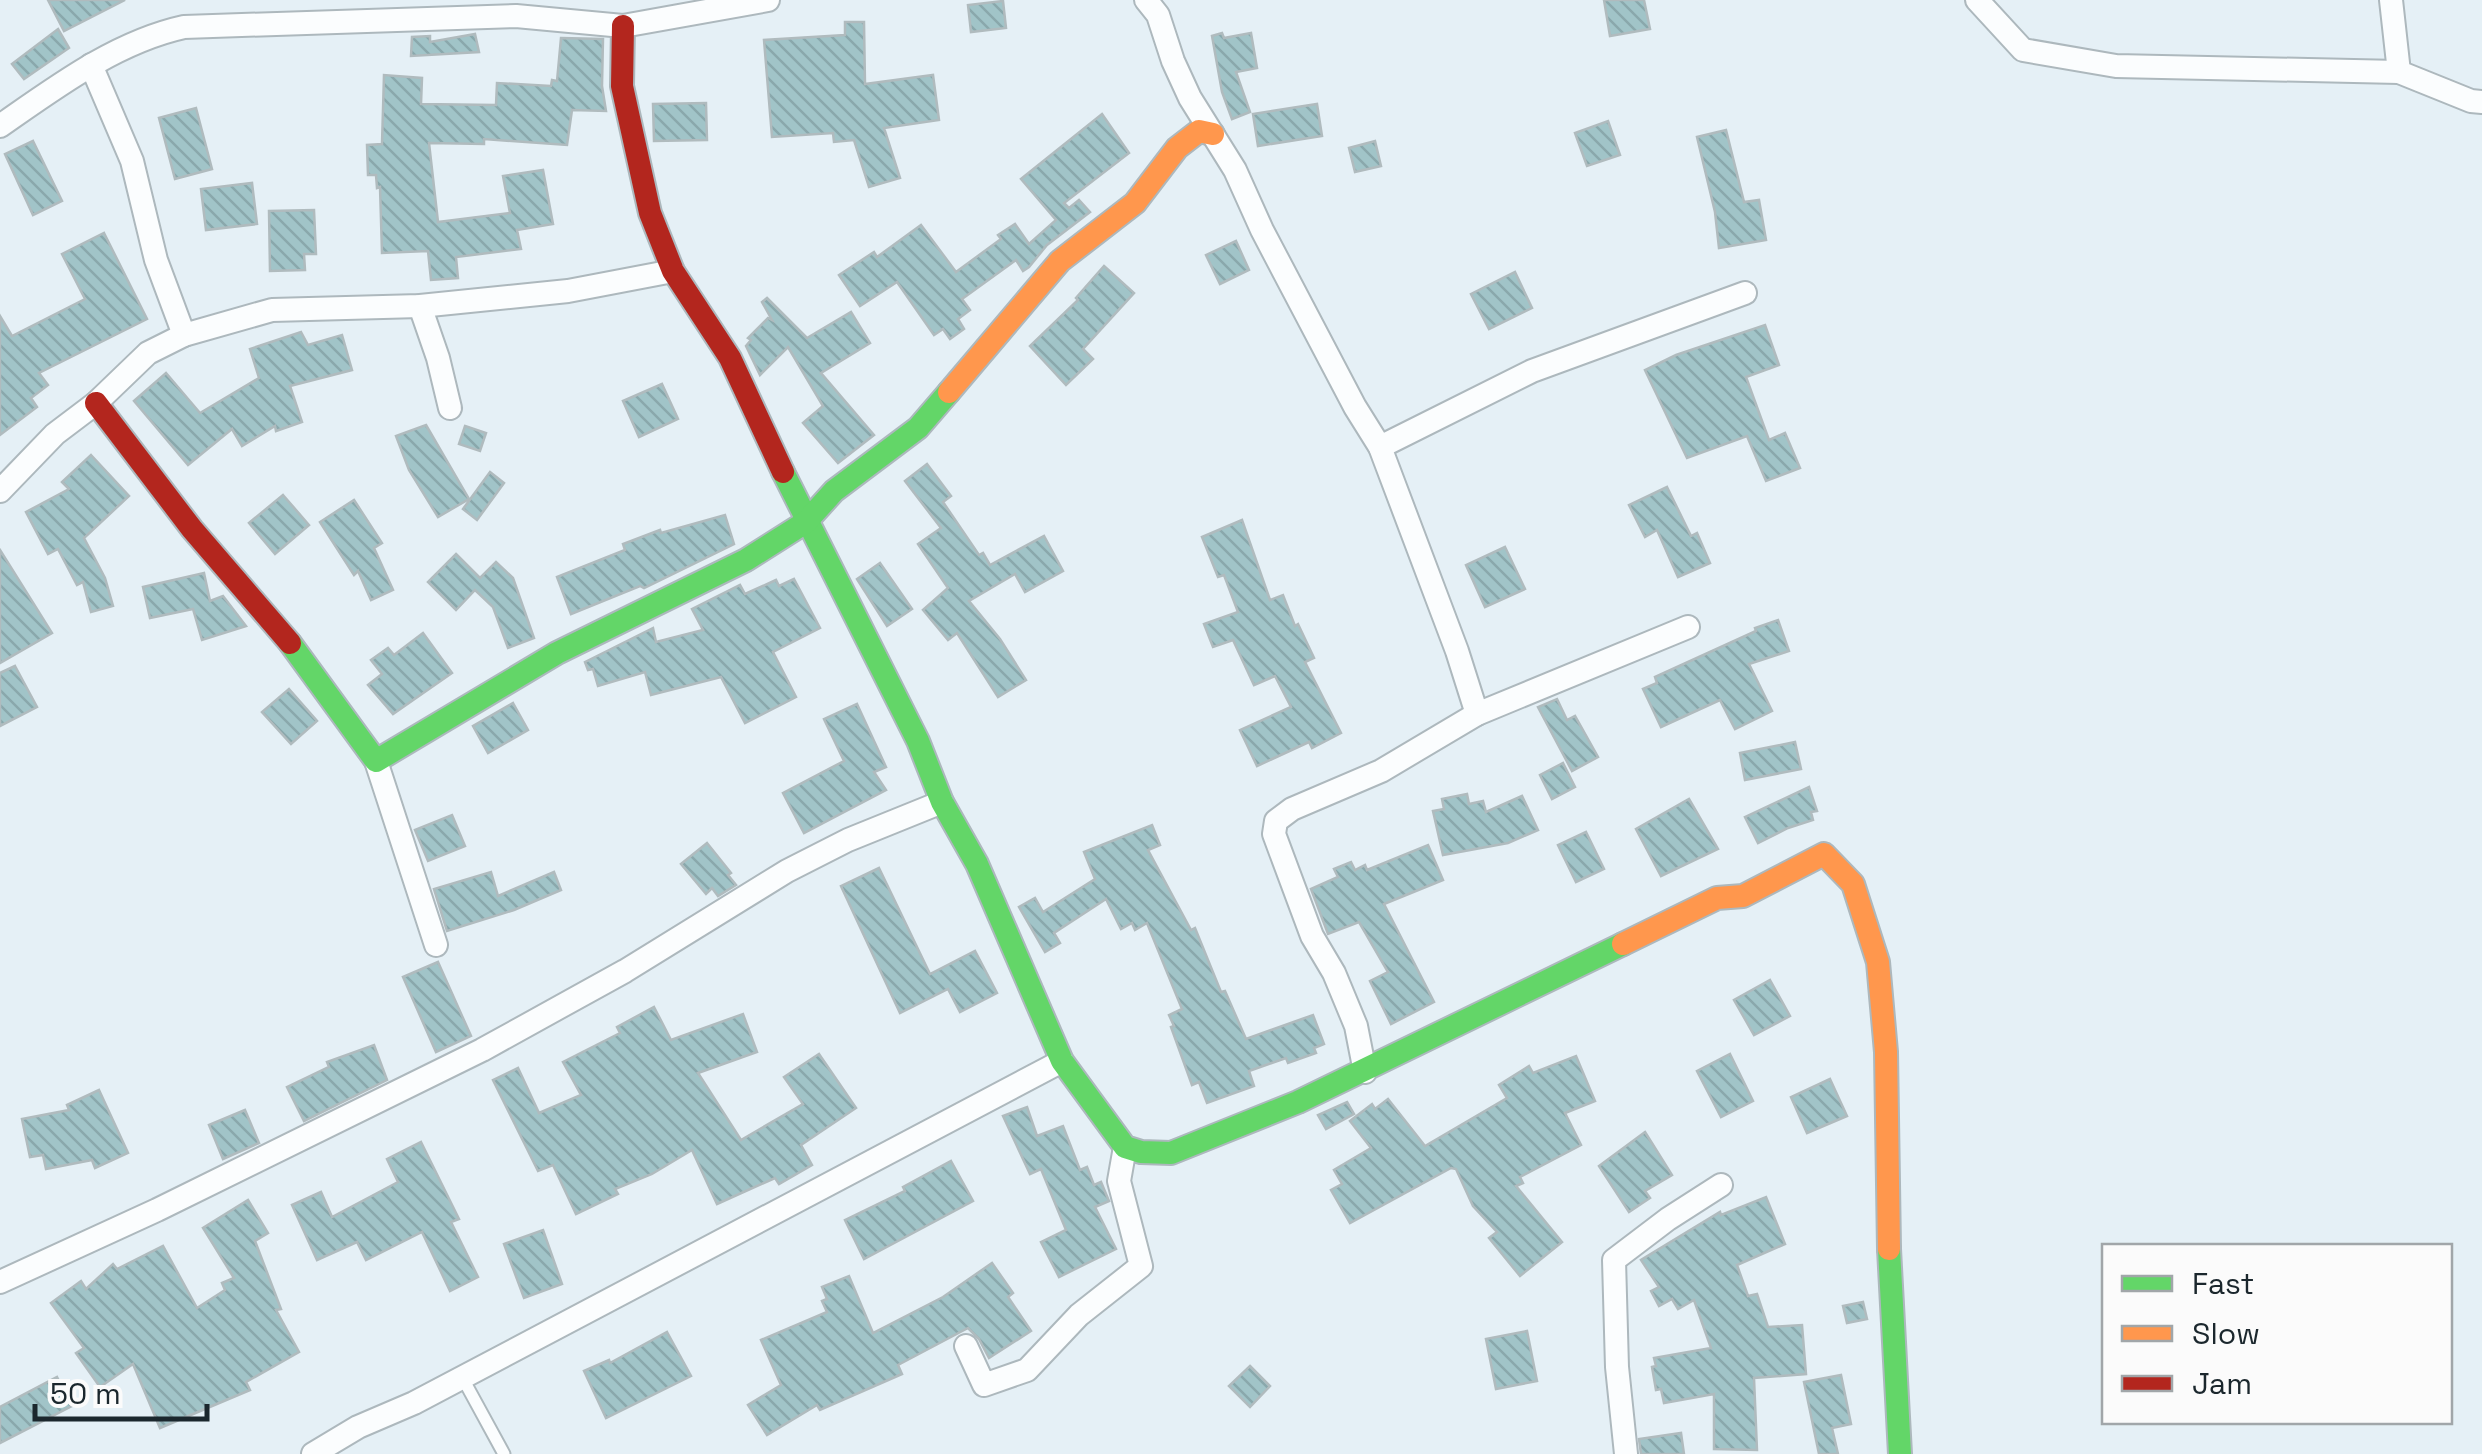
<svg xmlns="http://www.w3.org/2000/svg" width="2482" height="1454" font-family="'Space Grotesk',sans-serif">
<defs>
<pattern id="building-back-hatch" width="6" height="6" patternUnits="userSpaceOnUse" patternTransform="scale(2.5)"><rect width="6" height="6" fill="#a1c4c8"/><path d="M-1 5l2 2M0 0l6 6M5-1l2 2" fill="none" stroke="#8aa8ac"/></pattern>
</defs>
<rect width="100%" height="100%" fill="#e5f0f6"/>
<g fill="url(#building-back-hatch)" stroke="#b0bbbe" stroke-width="2.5">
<polygon points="48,0 125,0 64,31"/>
<polygon points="1604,0 1644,0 1650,29 1610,36"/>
<polygon points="1003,1 1006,28 971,32 968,5"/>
<polygon points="845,22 864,22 865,84 933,75 939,120 884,128 900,178 869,187 854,140 834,142 833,133 772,137 764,40 845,35"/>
<polygon points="58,29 69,48 24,79 12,64"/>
<polygon points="1222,33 1224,38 1251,33 1257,68 1236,72 1250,112 1232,119 1222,92 1212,36"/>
<polygon points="475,34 479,52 411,56 412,37 430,36 430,42"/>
<polygon points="561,38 603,39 602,86 606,111 572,110 567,145 484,139 484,144 429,143 438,222 510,213 503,176 543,170 553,224 517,230 521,249 456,257 458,278 431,280 428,251 382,253 380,187 377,188 376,175 368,175 367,145 382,144 384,75 422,78 421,104 496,105 497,83 551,86 552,80 557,81"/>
<polygon points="706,103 707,140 654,141 653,104"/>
<polygon points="1317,104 1322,136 1258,146 1253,114"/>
<polygon points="196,108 212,169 175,179 159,118"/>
<polygon points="1102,114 1129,153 1064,203 1069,208 1079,200 1090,212 1047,245 1029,267 1023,271 1016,260 962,299 970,310 958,319 964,329 950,339 943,329 934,335 897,282 860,306 839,275 874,252 877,257 921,225 956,272 1001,239 998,235 1015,224 1029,244 1056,220 1021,179"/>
<polygon points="1608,121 1620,155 1587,166 1575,133"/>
<polygon points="1726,130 1744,202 1759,200 1766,240 1719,248 1715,212 1697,137"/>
<polygon points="33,141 62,201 33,215 5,154"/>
<polygon points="1375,141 1381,166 1355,172 1349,148"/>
<polygon points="252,183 257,224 206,230 201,189"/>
<polygon points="314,210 316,254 304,254 305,270 270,271 269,211"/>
<polygon points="104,233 147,319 39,373 48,385 31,398 37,407 0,435 0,316 12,336 85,299 62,254"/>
<polygon points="1236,241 1249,270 1220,284 1206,255"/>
<polygon points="1104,266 1134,293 1083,349 1093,359 1066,385 1030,346 1078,300 1076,298"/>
<polygon points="1515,272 1532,308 1489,329 1471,294"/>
<polygon points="767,298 807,338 851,312 870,343 821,373 874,435 838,463 803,423 823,406 788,347 760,375 746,346 751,340 748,338 768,318 772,320 762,302"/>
<polygon points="1765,325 1779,365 1746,377 1769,440 1785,433 1800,468 1766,481 1747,436 1687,458 1645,370 1676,355"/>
<polygon points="301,332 308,345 342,335 352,370 290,386 302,422 276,431 275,426 242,446 232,429 188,465 134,401 166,373 200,413 259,378 250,349"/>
<polygon points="662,384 678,419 639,437 623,401"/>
<polygon points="426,425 469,499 438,517 409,470 396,436"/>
<polygon points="465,426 486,433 480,451 459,444"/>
<polygon points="91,455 129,496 84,538 105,578 113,606 91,612 83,582 77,585 58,549 48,554 26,512 69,489 62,482"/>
<polygon points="927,464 951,496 943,502 979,555 983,553 990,565 1044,536 1063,571 1025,592 1015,574 969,601 1000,639 1026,680 998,697 957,633 948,640 923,610 948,588 918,544 941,528 905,481"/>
<polygon points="490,472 504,483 477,520 463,509"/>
<polygon points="1667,487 1691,536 1697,533 1710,563 1678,577 1657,530 1645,537 1629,505"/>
<polygon points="283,495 309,525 275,554 249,523"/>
<polygon points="354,500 382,543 374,548 393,590 371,600 358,571 354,575 320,522"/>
<polygon points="725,515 734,544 644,588 640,586 571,614 557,577 625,550 623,544 660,530 661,533"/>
<polygon points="1242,520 1270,600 1283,595 1295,626 1298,624 1314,658 1305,662 1341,733 1312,748 1309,742 1257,766 1240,730 1291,707 1275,676 1254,685 1233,640 1213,647 1204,624 1238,612 1224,575 1218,577 1202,537"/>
<polygon points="1505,547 1525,589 1485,607 1466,565"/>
<polygon points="0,550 52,633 0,663"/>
<polygon points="456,554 480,578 496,562 513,578 534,638 508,648 493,607 475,590 456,610 428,582"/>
<polygon points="880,563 912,609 887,626 857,579"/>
<polygon points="204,573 210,601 223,596 246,626 202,640 193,609 150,618 143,587"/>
<polygon points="794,579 820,628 773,652 796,697 745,723 721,677 651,695 645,672 598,686 593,669 588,670 585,662 653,628 656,642 703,630 692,609 740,585 745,594 776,580 779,586"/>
<polygon points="1778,620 1789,651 1749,664 1772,711 1735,729 1720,700 1661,727 1643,689 1657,683 1655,677 1756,631 1755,628"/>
<polygon points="423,633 452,673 393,714 368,685 382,674 371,660 388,648 394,655"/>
<polygon points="15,666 37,707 0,726 0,673"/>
<polygon points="289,689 317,721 291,744 262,712"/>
<polygon points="1557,699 1567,720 1575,716 1598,757 1572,771 1538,707"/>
<polygon points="513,703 528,730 488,753 473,726"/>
<polygon points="857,704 886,767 874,772 886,790 804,833 783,793 844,761 824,719"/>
<polygon points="1795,742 1801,769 1745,780 1740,753"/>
<polygon points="1563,763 1575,787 1552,799 1540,775"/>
<polygon points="1809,787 1817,811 1811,812 1813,820 1788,828 1758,843 1745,817"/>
<polygon points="1467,794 1469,804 1483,801 1486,812 1522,796 1538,830 1508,843 1443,855 1433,811 1444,809 1442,799"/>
<polygon points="1689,799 1718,849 1661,876 1636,829"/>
<polygon points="452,815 465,846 428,861 415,830"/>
<polygon points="1152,825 1160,845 1148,850 1191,930 1195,928 1221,992 1225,991 1246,1039 1313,1015 1324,1044 1314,1048 1316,1053 1288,1063 1286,1058 1249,1071 1254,1086 1207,1103 1199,1082 1192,1085 1171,1027 1174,1026 1169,1015 1182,1009 1147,923 1135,930 1132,923 1121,929 1106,899 1054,933 1060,943 1045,952 1019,907 1035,898 1043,912 1095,879 1084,852"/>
<polygon points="1586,832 1604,869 1576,882 1558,845"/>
<polygon points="707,843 731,873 728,875 736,885 718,896 712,888 706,894 681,864"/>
<polygon points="1428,845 1443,880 1384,904 1434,1002 1391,1024 1370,981 1388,972 1359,922 1328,934 1311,889 1338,877 1334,869 1351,862 1355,870 1365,865 1367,870"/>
<polygon points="879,868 930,974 975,951 997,993 960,1012 948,989 900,1013 841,886"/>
<polygon points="491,872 498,896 554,872 561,890 514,910 447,931 434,889"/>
<polygon points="438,962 471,1036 436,1052 403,977"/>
<polygon points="1770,980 1790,1016 1754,1035 1734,1000"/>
<polygon points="654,1007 671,1040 743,1014 757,1052 698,1073 741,1140 803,1104 784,1077 819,1054 856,1108 801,1145 812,1165 779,1184 775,1178 717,1204 692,1150 652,1174 615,1189 618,1194 576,1214 553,1165 538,1171 493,1080 518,1068 539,1113 581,1095 563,1062 620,1033 617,1027"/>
<polygon points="374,1045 387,1080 304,1121 287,1087 329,1067 327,1062"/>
<polygon points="1730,1054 1753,1101 1721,1117 1697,1071"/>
<polygon points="1576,1056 1595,1101 1565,1113 1581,1145 1520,1177 1523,1183 1516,1186 1562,1242 1520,1276 1489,1238 1497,1232 1473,1206 1456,1169 1451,1168 1350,1223 1331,1190 1342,1184 1334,1170 1371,1148 1350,1121 1372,1104 1375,1109 1388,1099 1425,1146 1507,1098 1499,1085 1529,1066 1533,1073"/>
<polygon points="1830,1079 1847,1116 1807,1133 1791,1097"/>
<polygon points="99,1090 128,1153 95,1168 92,1160 46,1169 43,1155 30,1157 22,1119 69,1110 67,1105"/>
<polygon points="1347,1102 1354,1114 1326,1129 1318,1115"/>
<polygon points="1027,1107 1037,1136 1063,1126 1080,1170 1087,1167 1094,1185 1101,1182 1109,1201 1095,1207 1116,1249 1059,1277 1041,1242 1066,1230 1041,1169 1030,1174 1003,1116"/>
<polygon points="245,1110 259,1143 223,1159 209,1125"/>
<polygon points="1645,1132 1672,1175 1645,1191 1650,1198 1629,1212 1599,1166"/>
<polygon points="421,1142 459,1219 451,1222 478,1277 450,1291 422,1232 366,1260 357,1242 317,1260 292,1205 321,1192 332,1217 398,1182 387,1159"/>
<polygon points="951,1161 973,1201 864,1259 845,1220 905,1191 903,1187"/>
<polygon points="1766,1197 1785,1244 1737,1265 1748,1296 1757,1294 1768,1327 1802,1325 1806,1374 1754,1378 1757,1450 1714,1449 1714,1394 1664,1403 1661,1389 1656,1390 1652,1367 1656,1366 1654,1358 1711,1348 1694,1300 1678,1309 1672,1299 1659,1306 1651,1291 1659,1287 1641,1260 1720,1212 1721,1215"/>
<polygon points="248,1200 268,1233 255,1241 281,1309 276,1310 299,1352 246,1382 250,1390 160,1428 133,1364 100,1387 76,1353 84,1348 51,1303 81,1281 86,1289 113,1264 117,1269 163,1246 197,1308 225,1290 222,1283 234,1278 203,1228"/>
<polygon points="543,1230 562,1284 524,1298 504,1244"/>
<polygon points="992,1263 1013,1293 1008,1297 1031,1331 989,1358 979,1339 968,1328 898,1365 902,1374 820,1410 817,1405 767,1435 748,1405 781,1385 761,1340 827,1312 822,1301 827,1299 822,1287 849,1276 873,1333 943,1297"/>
<polygon points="1863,1302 1867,1319 1847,1323 1843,1306"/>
<polygon points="1527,1331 1537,1381 1496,1389 1486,1339"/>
<polygon points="667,1332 691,1376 606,1418 584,1371 609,1360 610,1363"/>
<polygon points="1250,1366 1270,1386 1250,1407 1229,1386"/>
<polygon points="1841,1375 1851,1424 1832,1428 1838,1454 1819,1454 1804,1382"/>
<polygon points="57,1377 72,1406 0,1443 0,1407"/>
<polygon points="1681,1433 1684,1454 1641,1454 1639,1439"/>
</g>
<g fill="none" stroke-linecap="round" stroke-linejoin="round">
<g stroke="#adb8bd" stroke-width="15">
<polyline id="lane" points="462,1377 504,1454"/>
</g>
<g stroke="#adb8bd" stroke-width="26">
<g id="street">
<polyline points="1146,0 1158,15 1173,61 1190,98 1235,170 1262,230 1355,407 1380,447 1457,651 1477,714"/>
<polyline points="1977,0 2023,50 2116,66 2399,72"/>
<polyline points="2391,0 2399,72 2471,101 2482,102"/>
<polyline points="91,65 132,161 156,260 184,335"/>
<path d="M 0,126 C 56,87 116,42 184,27 L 516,16 L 623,26 L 768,0"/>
<polyline points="420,306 438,358 450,408"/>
<polyline points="1380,447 1532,371 1745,293"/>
<polyline points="0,491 55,434 96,403 148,353 184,335 272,310 420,306 568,291 673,271"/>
<polyline points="376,761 436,945"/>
<polyline points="1365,1072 1356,1026 1334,973 1312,936 1274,834 1276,821 1292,809 1381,771 1477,714 1688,627"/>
<polyline points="0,1282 157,1210 482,1050 625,971 787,871 848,840 942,802"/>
<polyline points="966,1346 984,1385 1027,1370 1079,1315 1141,1266 1119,1181 1125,1147"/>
<polyline points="313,1454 358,1427 414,1403 1062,1061"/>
<polyline points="1626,1454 1617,1367 1614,1260 1668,1219 1721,1185"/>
</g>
</g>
<g stroke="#adb8bd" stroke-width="26">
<g id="fast">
<polyline points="783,472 918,741 942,802 977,864 1062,1061 1125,1147 1141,1152 1171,1153 1298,1102 1623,944"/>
<polyline points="290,643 376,761 557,653 746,560 806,522 834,491 918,428 949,392"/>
<polyline points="1889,1249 1900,1454"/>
</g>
</g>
<g stroke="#adb8bd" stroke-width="26">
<g id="slow">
<polyline points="949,392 1060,261 1135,203 1177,148 1199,131 1213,134"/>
<polyline points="1623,944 1717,898 1743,896 1824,854 1853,884 1878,962 1886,1052 1889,1249"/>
</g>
</g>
<g stroke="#adb8bd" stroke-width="26">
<g id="jam">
<polyline points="623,26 622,86 650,213 673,271 730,358 783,472"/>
<polyline points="96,403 192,529 290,643"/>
</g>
</g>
<use href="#lane" stroke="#fbfdfe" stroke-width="11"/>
<use href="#street" stroke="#fbfdfe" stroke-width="22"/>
<use href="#fast" stroke="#63d668" stroke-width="22"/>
<use href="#slow" stroke="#ff974d" stroke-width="22"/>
<use href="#jam" stroke="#b3261e" stroke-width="22"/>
</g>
<rect x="2102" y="1244" width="350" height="180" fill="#fbfbfb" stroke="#a1a6a9" stroke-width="2.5"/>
<rect x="2122" y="1276" width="50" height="15" fill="#63d668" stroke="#a1a6a9" stroke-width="2.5"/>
<text x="2192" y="1294" font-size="30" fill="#1b272d">Fast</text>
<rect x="2122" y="1326" width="50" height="15" fill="#ff974d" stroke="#a1a6a9" stroke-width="2.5"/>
<text x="2192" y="1344" font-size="30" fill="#1b272d">Slow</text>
<rect x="2122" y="1376" width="50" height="15" fill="#b3261e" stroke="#a1a6a9" stroke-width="2.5"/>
<text x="2192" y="1394" font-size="30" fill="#1b272d">Jam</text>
<path d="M35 1404v15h172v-15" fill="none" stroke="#1b272d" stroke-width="5"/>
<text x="50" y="1404" font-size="30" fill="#1b272d" stroke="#fbfbfb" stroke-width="8" paint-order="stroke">50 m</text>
</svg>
